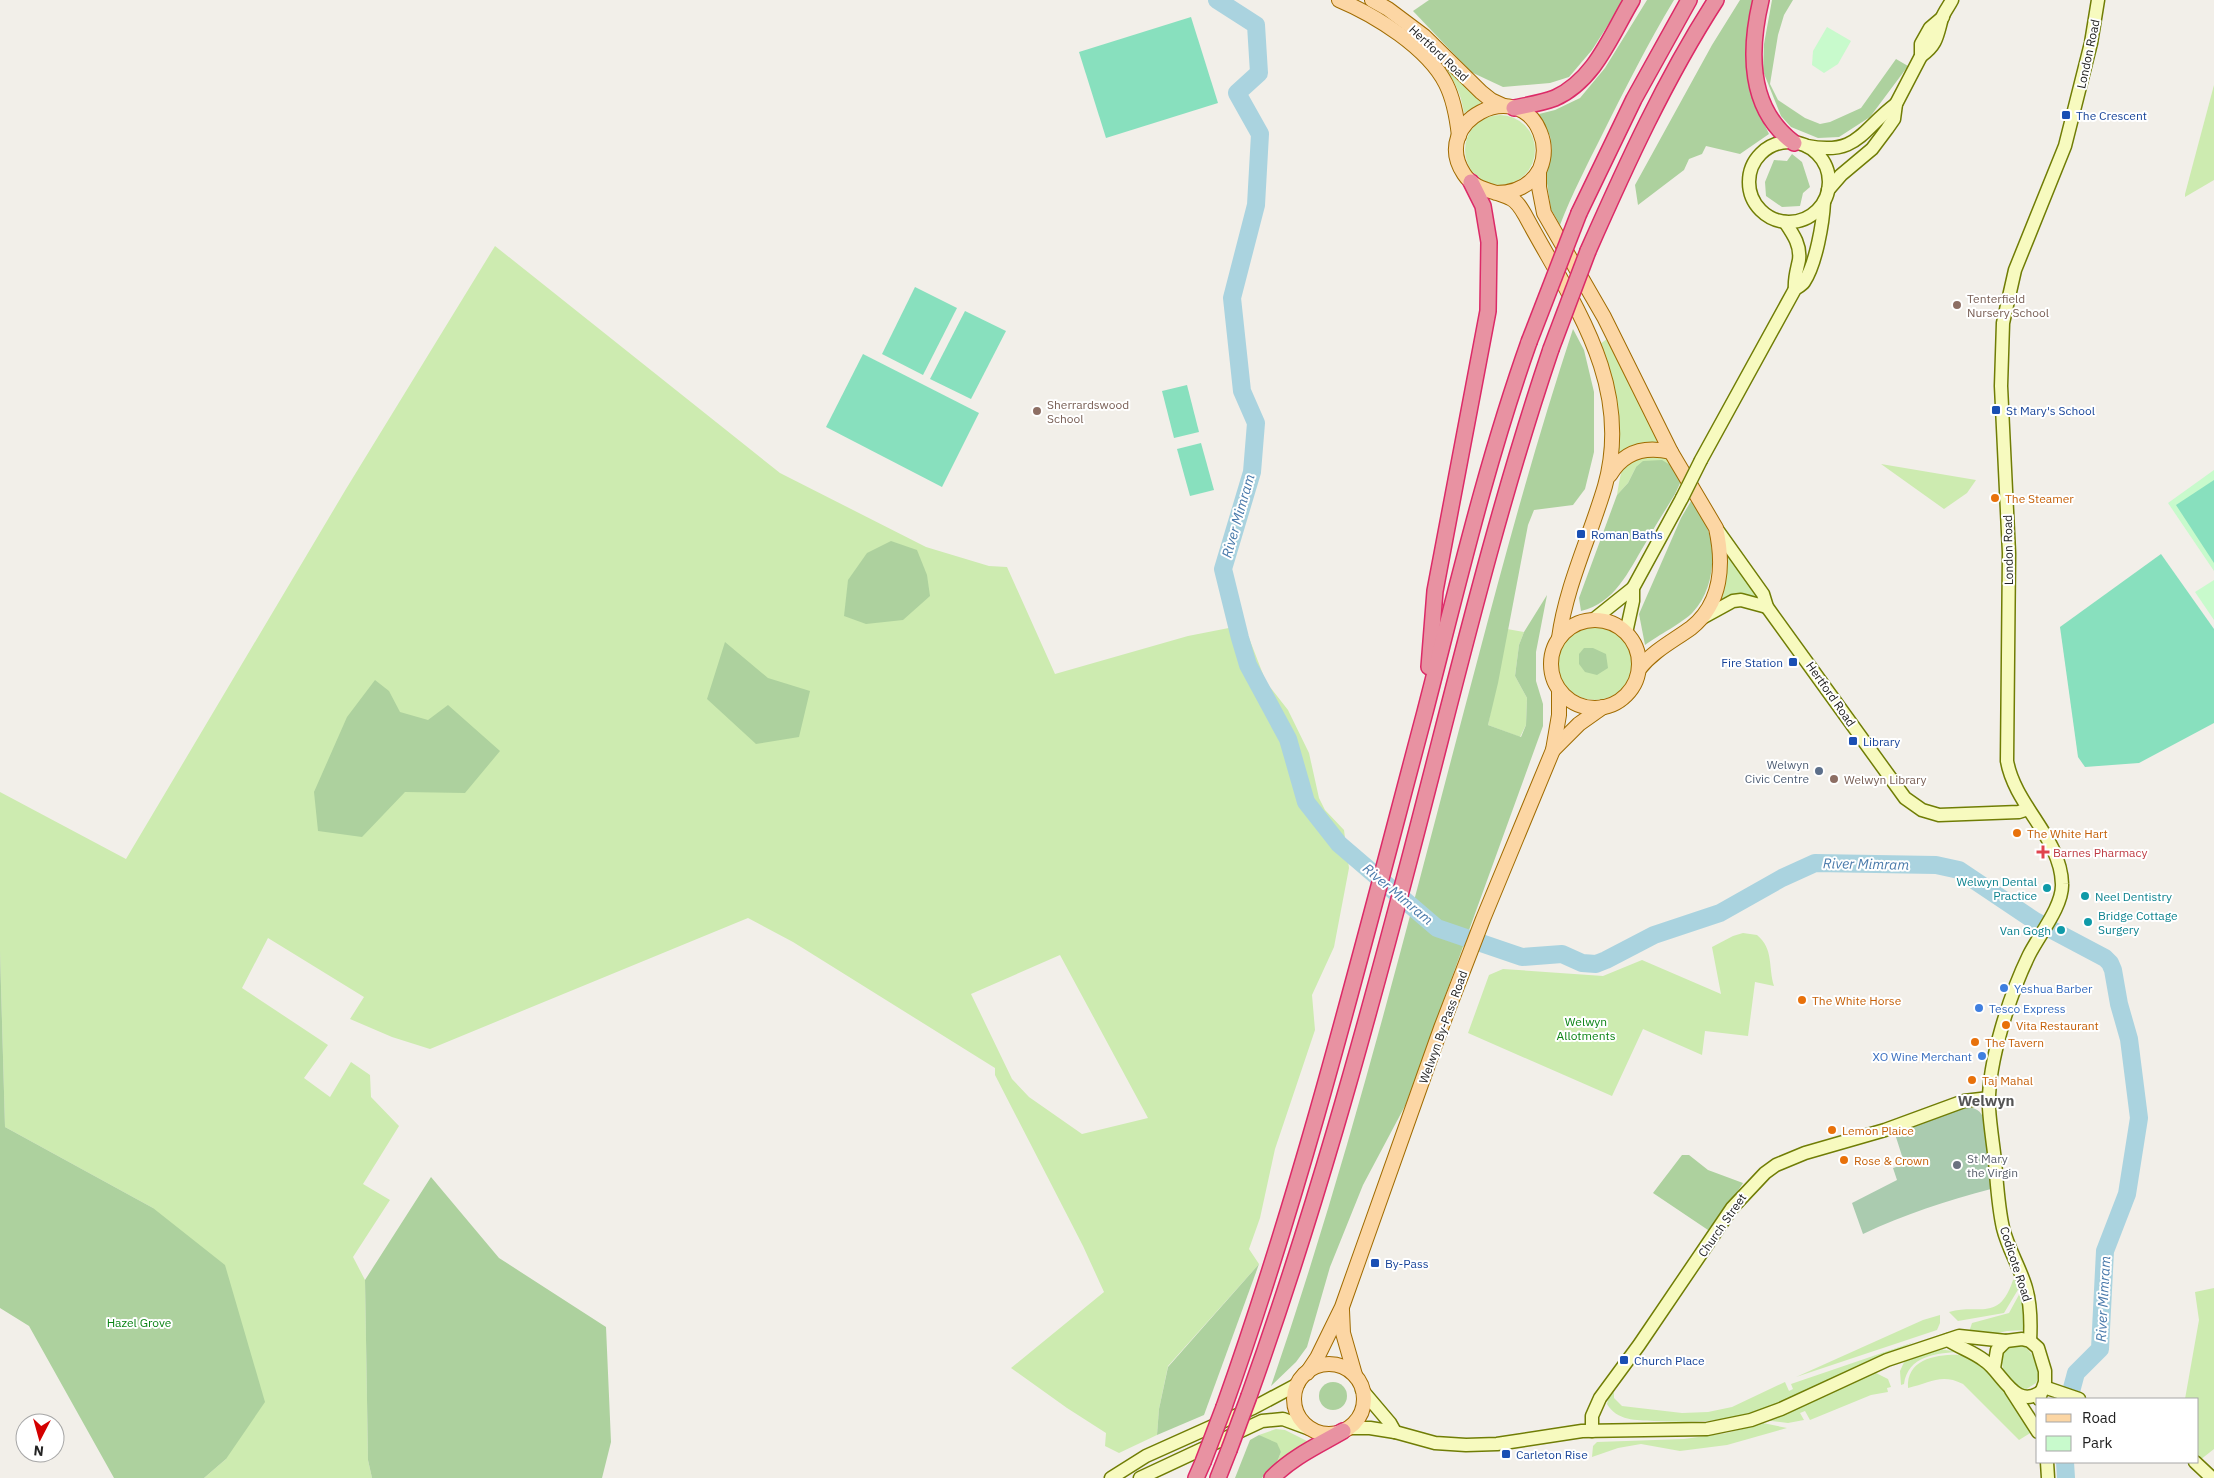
<svg xmlns="http://www.w3.org/2000/svg" width="2214" height="1478" font-family="'IBM Plex Sans',sans-serif">
<rect width="100%" height="100%" fill="#f2efe9"/>
<g fill="#cdebb0" fill-rule="evenodd">
<path d="M 1353,0 C 1378,0 1472,80 1481,103 L 1464,113 C 1457,55 1396,29 1353,0 Z"/>
<polygon points="2214,85 2214,180 2185,197 2185,194"/>
<circle cx="1500" cy="150" r="35"/>
<path d="M 495,246 L 780,473 L 926,547 L 989,566 L 1007,567 L 1055,674 L 1188,636 L 1244,625 L 1266,682 L 1288,710 L 1309,753 L 1319,798 L 1325,810 L 1344,830 L 1349,868 L 1334,947 L 1312,995 L 1315,1030 L 1275,1149 L 1260,1218 L 1249,1249 L 1259,1264 L 1168,1366 L 1159,1409 L 1157,1435 L 1119,1453 L 1105,1446 L 1106,1433 L 1067,1408 L 1011,1368 L 1104,1292 L 1083,1246 L 995,1075 L 995,1068 L 793,942 L 748,918 L 430,1049 L 392,1037 L 350,1019 L 364,997 L 268,938 L 242,988 L 328,1045 L 304,1078 L 330,1097 L 351,1062 L 370,1075 L 371,1097 L 399,1126 L 363,1184 L 390,1200 L 353,1257 L 365,1280 L 368,1460 L 372,1478 L 204,1478 L 226,1459 L 153,1208 L 5,1127 L 0,951 L 0,792 L 126,859 L 346,489 ZM 1060,955 L 1148,1118 L 1082,1134 L 1029,1097 L 1012,1079 L 971,994 Z"/>
<path d="M 1607,339 L 1661,446 L 1617,458 C 1620,417 1614,382 1600,344 Z"/>
<path d="M 1646,454 L 1665,457 L 1675,468 L 1636,467 L 1628,483 L 1617,495 C 1622,469 1619,463 1646,454 Z"/>
<polygon points="1881,464 1976,480 1967,493 1944,509"/>
<polygon points="1727,550 1759,596 1758,599 1720,602 1725,587"/>
<circle cx="1595" cy="663" r="37"/>
<polygon points="1507,629 1524,632 1519,645 1515,676 1527,698 1526,725 1520,737 1488,725"/>
<path d="M 1743,933 L 1757,935 C 1774,949 1768,967 1774,986 L 1755,982 L 1748,1036 L 1705,1031 L 1702,1055 L 1643,1029 L 1612,1096 L 1468,1033 L 1489,975 L 1503,969 L 1603,976 L 1642,960 L 1721,994 L 1712,947 L 1733,936 Z"/>
<path d="M 2017,1278 L 2019,1288 L 2004,1313 L 1958,1321 L 1949,1312 C 1979,1303 1999,1323 2013,1280 Z"/>
<polygon points="2214,1288 2214,1449 2200,1460 2198,1458 2198,1399 2185,1399 2199,1320 2195,1292"/>
<polygon points="2021,1291 2024,1292 2027,1330 2007,1331 1994,1334 1969,1332 1972,1323 2009,1313"/>
<polygon points="1940,1315 1940,1323 1937,1330 1796,1377 1923,1320"/>
<path d="M 1914,1342 C 1857,1367 1795,1403 1734,1417 C 1708,1423 1681,1422 1654,1421 C 1636,1420 1617,1421 1607,1404 L 1609,1396 L 1614,1392 L 1614,1398 L 1622,1406 L 1682,1413 L 1708,1412 L 1732,1407 L 1785,1382 L 1789,1391 L 1793,1389 L 1791,1384 Z"/>
<path d="M 2021,1345 C 2033,1349 2042,1372 2036,1383 L 2025,1390 C 2009,1389 1997,1365 2004,1351 L 2012,1346 Z"/>
<path d="M 1939,1349 L 1959,1352 C 1936,1353 1908,1356 1904,1384 L 1901,1385 L 1900,1371 L 1906,1358 Z"/>
<path d="M 1964,1352 L 1986,1367 L 2015,1405 L 2032,1432 L 2019,1440 L 1963,1384 C 1941,1373 1930,1383 1908,1388 C 1906,1358 1939,1354 1962,1355 Z"/>
<polygon points="1876,1373 1888,1379 1891,1387 1887,1388 1888,1392 1871,1395 1810,1420 1805,1411 1800,1413 1804,1420 1788,1423 1763,1420 1869,1374"/>
<polygon points="1763,1423 1787,1428 1727,1445 1680,1451 1641,1444 1618,1448 1592,1457 1593,1446 1597,1442 1684,1439 1727,1433"/>
<polygon points="1276,1429 1285,1430 1311,1443 1279,1465 1277,1462 1281,1452 1259,1435"/>
</g>
<g fill="#add19e">
<polygon points="1429,0 1624,0 1592,50 1569,77 1550,83 1503,87 1471,72 1413,11"/>
<path d="M 1647,0 L 1674,0 C 1648,43 1625,89 1602,135 C 1587,165 1572,194 1560,225 L 1551,209 L 1546,177 L 1552,149 L 1550,136 L 1539,114 L 1555,110 L 1580,98 L 1605,68 Z"/>
<polygon points="1740,0 1756,0 1749,78 1757,109 1769,134 1740,154 1706,146 1702,154 1689,159 1684,170 1638,205 1635,185 1712,45"/>
<polygon points="1772,0 1793,0 1784,15 1778,35 1770,84 1778,100 1805,118 1820,124 1830,122 1861,108 1896,59 1908,66 1870,117 1839,137 1818,138 1791,127 1781,116 1763,71 1764,44"/>
<polygon points="1792,154 1802,162 1810,187 1803,193 1800,206 1782,207 1766,196 1765,182 1774,160 1787,161"/>
<path d="M 1573,329 L 1584,350 L 1594,392 L 1594,452 L 1585,489 L 1573,505 L 1534,510 L 1528,525 L 1498,683 L 1488,725 L 1521,737 L 1526,725 L 1527,698 L 1515,676 L 1519,645 L 1524,632 L 1547,595 L 1536,652 L 1536,681 L 1543,704 L 1543,726 L 1406,1104 L 1363,1185 L 1330,1267 L 1307,1347 L 1296,1362 L 1271,1386 C 1353,1148 1413,902 1478,658 C 1507,548 1537,438 1573,329 Z"/>
<path d="M 1662,460 L 1675,468 L 1681,481 L 1675,494 C 1665,511 1654,527 1645,544 C 1628,572 1615,603 1581,611 L 1579,598 L 1617,495 L 1628,483 L 1636,467 L 1643,461 Z"/>
<path d="M 1691,501 C 1696,509 1704,518 1707,527 C 1717,554 1713,591 1693,612 C 1684,622 1657,636 1645,645 L 1639,614 L 1681,518 Z"/>
<polygon points="891,541 917,550 927,575 930,596 903,620 866,624 844,616 848,580 867,553"/>
<polygon points="725,642 768,678 810,691 799,737 756,744 707,699"/>
<polygon points="1584,648 1593,648 1606,654 1608,668 1597,675 1585,672 1579,664 1579,654"/>
<polygon points="375,680 389,691 400,712 428,720 448,705 500,751 465,793 405,792 362,837 318,831 314,792 347,717"/>
<polygon points="0,951 5,1127 153,1208 225,1265 265,1402 226,1459 204,1478 114,1478 29,1326 0,1308"/>
<polygon points="1682,1155 1689,1155 1708,1170 1743,1183 1711,1232 1653,1193"/>
<polygon points="431,1177 499,1258 606,1327 611,1442 602,1478 372,1478 368,1460 365,1280"/>
<polygon points="1259,1264 1204,1415 1157,1435 1159,1409 1168,1367"/>
<circle cx="1333" cy="1396" r="14"/>
<polygon points="1259,1435 1277,1443 1281,1452 1277,1462 1262,1478 1235,1478 1250,1440"/>
</g>
<path fill="#aacbaf" d="M 1966,1107 C 1976,1108 1981,1110 1984,1120 L 1991,1189 C 1946,1201 1905,1214 1863,1234 L 1852,1203 L 1897,1180 L 1893,1168 L 1899,1166 L 1897,1158 L 1902,1156 L 1895,1134 Z"/>
<g fill="#c8facc">
<polygon points="1827,27 1851,41 1838,64 1824,73 1812,65 1813,51"/>
<polygon points="2214,470 2214,571 2168,503"/>
<polygon points="2214,580 2214,620 2195,592"/>
</g>
<g fill="#88e0be">
<polygon points="1191,17 1218,103 1106,138 1079,52"/>
<polygon points="915,287 957,308 923,375 882,354"/>
<polygon points="965,311 1006,331 971,399 930,379"/>
<polygon points="863,354 979,413 942,487 826,427"/>
<polygon points="1187,385 1199,432 1174,438 1162,391"/>
<polygon points="1201,443 1214,490 1190,496 1177,449"/>
<polygon points="2214,480 2214,563 2176,505"/>
<polygon points="2161,554 2214,629 2214,723 2139,763 2085,767 2078,757 2060,627"/>
</g>
<g fill="none" stroke-linecap="round" stroke-linejoin="round">
<g stroke="#aad3df" stroke-width="18">
<polyline points="1217,0 1256,25 1259,73 1237,93 1260,134 1256,205 1232,298 1242,391 1256,423 1252,472 1223,569 1240,638 1248,665 1288,739 1306,802 1339,844 1437,928 1522,957 1562,954 1582,963 1596,964 1606,960 1654,935 1720,913 1782,878 1815,863 1936,865 1959,870 2035,921 2105,958 2110,963 2113,970 2119,1004 2129,1039 2139,1118 2127,1194 2105,1251 2100,1349 2076,1373 2069,1399"/>
<polyline points="2065,1462 2066,1478"/>
</g>
<g stroke="#707d05" stroke-width="15">
<g id="secondary">
<path d="M 1921,56 C 1937,45 1937,36 1942,18 C 1944,12 1949,6 1952,0"/>
<circle cx="1789" cy="182" r="40"/>
<path d="M 1807,146 C 1858,156 1861,130 1896,104"/>
<polyline points="1828,190 1841,175 1872,149 1887,129 1894,119 1896,104 1921,56 1921,44 1930,28 1943,17"/>
<path d="M 1785,222 C 1793,234 1801,245 1799,260 C 1797,270 1794,278 1795,289"/>
<path d="M 1701,460 L 1795,289 C 1798,287 1802,285 1804,282 C 1816,264 1823,223 1824,202"/>
<polyline points="1716,528 1763,594 1767,607 1905,798 1922,810 1939,815 2019,812 2028,809"/>
<polyline points="1702,618 1733,601 1741,600 1767,607"/>
<polyline points="1593,620 1633,588"/>
<polyline points="1626,633 1633,601 1633,588 1682,498"/>
<path d="M 1948,1340 C 1960,1348 1974,1352 1985,1361 C 2002,1372 2016,1413 2043,1390"/>
<path d="M 2030,1341 C 2031,1323 2031,1305 2026,1288 C 2020,1267 2008,1249 2003,1228 C 1998,1206 1997,1183 1995,1161 C 1993,1143 1990,1125 1989,1108 C 1987,1064 2010,994 2029,955 C 2039,935 2063,906 2062,884 C 2061,838 2015,806 2007,761 L 2009,553 L 2001,386 L 2003,323 L 2015,270 L 2065,146 L 2091,43 L 2098,0"/>
<polyline points="1994,1368 1997,1350 2006,1341"/>
<polyline points="2044,1387 2079,1399"/>
<polyline points="1362,1390 1390,1423 1395,1432"/>
<polyline points="2011,1390 2038,1432"/>
<polyline points="1349,1428 1370,1428 1395,1432 1435,1443 1466,1445 1497,1444 1582,1431 1707,1429 1751,1420 1781,1409 1887,1360 1959,1336 2006,1341 2022,1339 2030,1341 2038,1348 2045,1371 2045,1382 2039,1399"/>
<polyline points="1592,1431 1592,1416 1600,1398 1639,1345 1732,1208 1765,1173 1776,1165 1805,1153 1885,1130 1964,1101 1989,1098"/>
<polyline points="2047,1462 2048,1478"/>
<polyline points="2195,1462 2212,1478"/>
<polyline points="1111,1478 1146,1456 1253,1408 1298,1384"/>
<polyline points="1140,1478 1262,1421 1283,1419 1310,1429"/>
</g>
</g>
<g stroke="#a06b00" stroke-width="16">
<g id="primary">
<path d="M 1339,0 C 1375,15 1428,48 1446,84 C 1454,100 1457,118 1459,136"/>
<polyline points="1372,0 1388,9 1424,36 1481,92 1491,100 1504,106"/>
<path d="M 1539,171 L 1539,187 L 1544,213 L 1604,317 L 1671,452 L 1716,528 C 1724,564 1722,603 1691,628 C 1673,641 1653,651 1639,669"/>
<path d="M 1496,193 C 1514,193 1531,186 1540,169 C 1545,157 1545,144 1540,132 C 1518,76 1429,121 1464,174 C 1475,191 1494,190 1510,198 C 1517,201 1521,208 1525,215 C 1571,301 1634,383 1605,486 C 1590,537 1566,586 1559,638"/>
<path d="M 1610,475 C 1624,451 1646,446 1671,452"/>
<circle cx="1595" cy="664" r="44"/>
<polyline points="1553,750 1579,724 1603,707"/>
<polyline points="1342,1310 1343,1333 1355,1375"/>
<circle cx="1329" cy="1399" r="35"/>
<polyline points="1307,1373 1317,1358 1342,1307 1441,1028 1483,919 1553,750 1559,715 1559,690"/>
</g>
</g>
<g stroke="#dc2a67" stroke-width="18">
<g id="highway">
<path d="M 1761,0 C 1749,50 1748,109 1794,143"/>
<path d="M 1514,108 C 1528,105 1542,103 1555,98 C 1595,80 1611,35 1632,0"/>
<polyline points="1579,213 1634,99 1689,0"/>
<path d="M 1588,251 C 1626,165 1665,79 1716,0"/>
<polyline points="1429,667 1435,591 1488,311 1489,242 1483,206 1471,182"/>
<path d="M 1249,1396 C 1312,1220 1362,1041 1409,861 C 1454,690 1494,517 1551,349"/>
<path d="M 1224,1407 C 1305,1180 1363,945 1425,712 C 1457,588 1486,463 1529,342"/>
<polyline points="1196,1478 1203,1462"/>
<polyline points="1218,1478 1229,1450"/>
<path d="M 1272,1478 C 1292,1457 1319,1445 1343,1431"/>
</g>
</g>
<use href="#secondary" stroke="#f7fabf" stroke-width="12"/>
<use href="#primary" stroke="#fcd6a4" stroke-width="14"/>
<use href="#highway" stroke="#e892a2" stroke-width="15"/>
<g stroke="#707d05" stroke-width="15" stroke-linecap="butt">
<polyline id="secondary-bridge" points="1682,498 1701,460"/>
</g>
<g stroke="#dc2a67" stroke-width="18" stroke-linecap="butt">
<g id="highway-bridge">
<polyline points="1529,342 1579,213"/>
<polyline points="1551,349 1588,251"/>
<polyline points="1229,1450 1249,1396"/>
<polyline points="1203,1462 1224,1407"/>
</g>
</g>
<use href="#secondary-bridge" stroke="#f7fabf" stroke-width="12"/>
<use href="#highway-bridge" stroke="#e892a2" stroke-width="15"/>
</g>
<g fill="#1a4fb4" stroke="#fff" stroke-width="2">
<rect x="2061" y="110" width="10" height="10" rx="2.5"/>
<rect x="1991" y="405" width="10" height="10" rx="2.5"/>
<rect x="1576" y="529" width="10" height="10" rx="2.5"/>
<rect x="1788" y="657" width="10" height="10" rx="2.5"/>
<rect x="1848" y="736" width="10" height="10" rx="2.5"/>
<rect x="1370" y="1258" width="10" height="10" rx="2.5"/>
<rect x="1619" y="1355" width="10" height="10" rx="2.5"/>
<rect x="1501" y="1449" width="10" height="10" rx="2.5"/>
</g>
<g fill="#8d6e63" stroke="#fff" stroke-width="2">
<circle cx="1957" cy="305" r="5"/>
<circle cx="1037" cy="411" r="5"/>
<circle cx="1834" cy="779" r="5"/>
</g>
<g fill="#e8710a" stroke="#fff" stroke-width="2">
<circle cx="1995" cy="498" r="5"/>
<circle cx="2017" cy="833" r="5"/>
<circle cx="1802" cy="1000" r="5"/>
<circle cx="2006" cy="1025" r="5"/>
<circle cx="1975" cy="1042" r="5"/>
<circle cx="1972" cy="1080" r="5"/>
<circle cx="1832" cy="1130" r="5"/>
<circle cx="1844" cy="1160" r="5"/>
</g>
<circle fill="#5c6f8a" stroke="#fff" stroke-width="2" cx="1819" cy="771" r="5"/>
<path fill="#e0444e" stroke="#fff" stroke-width="2" d="M2040.5 844.5h5v5h5v5h-5v5h-5v-5h-5v-5h5z"/>
<g fill="#0f9aa8" stroke="#fff" stroke-width="2">
<circle cx="2047" cy="888" r="5"/>
<circle cx="2085" cy="896" r="5"/>
<circle cx="2088" cy="922" r="5"/>
<circle cx="2061" cy="930" r="5"/>
</g>
<g fill="#3f7fe0" stroke="#fff" stroke-width="2">
<circle cx="2004" cy="988" r="5"/>
<circle cx="1979" cy="1008" r="5"/>
<circle cx="1982" cy="1056" r="5"/>
</g>
<circle fill="#6b7280" stroke="#fff" stroke-width="2" cx="1957" cy="1165" r="5"/>
<g text-anchor="middle" dominant-baseline="central" stroke-width="4" stroke-linejoin="round" paint-order="stroke">
<g font-size="12" fill="#222" stroke="#fff">
<text transform="translate(1439 53) rotate(43)">Hertford Road</text>
<text transform="translate(2088 54) rotate(-78)">London Road</text>
<text transform="translate(2008 550) rotate(-91)">London Road</text>
<text transform="translate(1831 694) rotate(55)">Hertford Road</text>
<text transform="translate(1443 1027) rotate(-70)">Welwyn By-Pass Road</text>
<text transform="translate(1722 1225) rotate(-55)">Church Street</text>
<text transform="translate(2016 1264) rotate(72)">Codicote Road</text>
</g>
<g font-size="12" fill="#164399" stroke="#fff" text-anchor="start">
<text x="2076" y="115">The Crescent</text>
<text x="2006" y="410">St Mary's School</text>
<text x="1591" y="534">Roman Baths</text>
<text x="1783" y="662" text-anchor="end">Fire Station</text>
<text x="1863" y="741">Library</text>
<text x="1385" y="1263">By-Pass</text>
<text x="1634" y="1360">Church Place</text>
<text x="1516" y="1454">Carleton Rise</text>
</g>
<g font-size="12" fill="#785e54" stroke="#fff" text-anchor="start">
<text x="1967" y="298">Tenterfield<tspan x="1967" dy="14">Nursery School</tspan></text>
<text x="1047" y="404">Sherrardswood<tspan x="1047" dy="14">School</tspan></text>
<text x="1844" y="779">Welwyn Library</text>
</g>
<g font-size="12" fill="#c56008" stroke="#fff" text-anchor="start">
<text x="2005" y="498">The Steamer</text>
<text x="2027" y="833">The White Hart</text>
<text x="1812" y="1000">The White Horse</text>
<text x="2016" y="1025">Vita Restaurant</text>
<text x="1985" y="1042">The Tavern</text>
<text x="1982" y="1080">Taj Mahal</text>
<text x="1842" y="1130">Lemon Plaice</text>
<text x="1854" y="1160">Rose &amp; Crown</text>
</g>
<g font-size="12" fill="#4e5e75" stroke="#fff" text-anchor="end">
<text x="1809" y="764">Welwyn<tspan x="1809" dy="14">Civic Centre</tspan></text>
</g>
<g font-size="12" fill="#be3a42" stroke="#fff" text-anchor="start">
<text x="2053" y="852">Barnes Pharmacy</text>
</g>
<g font-size="12" fill="#0d838f" stroke="#fff" text-anchor="end">
<text x="2037" y="881">Welwyn Dental<tspan x="2037" dy="14">Practice</tspan></text>
<text x="2095" y="896" text-anchor="start">Neel Dentistry</text>
<text x="2098" y="915" text-anchor="start">Bridge Cottage<tspan x="2098" dy="14">Surgery</tspan></text>
<text x="2051" y="930">Van Gogh</text>
</g>
<g font-size="12" fill="#366cbe" stroke="#fff" text-anchor="start">
<text x="2014" y="988">Yeshua Barber</text>
<text x="1989" y="1008">Tesco Express</text>
<text x="1972" y="1056" text-anchor="end">XO Wine Merchant</text>
</g>
<g font-size="12" fill="#0c8416" stroke="#fff">
<text x="1586" y="1021">Welwyn<tspan x="1586" dy="14">Allotments</tspan></text>
<text x="139" y="1322">Hazel Grove</text>
</g>
<g font-size="12" fill="#5b616d" stroke="#fff" text-anchor="start">
<text x="1967" y="1158">St Mary<tspan x="1967" dy="14">the Virgin</tspan></text>
</g>
<g font-size="14" font-style="italic" fill="#4a7aab" stroke="#fff">
<text transform="translate(1238 516) rotate(-74)">River Mimram</text>
<text transform="translate(1866 864) rotate(1)">River Mimram</text>
<text transform="translate(1398 894) rotate(40)">River Mimram</text>
<text transform="translate(2103 1299) rotate(-87)">River Mimram</text>
</g>
<g font-size="15" font-weight="bold" fill="#555" stroke="#fff">
<text x="1986" y="1100">Welwyn</text>
</g>
</g>
<rect x="2036" y="1398" width="162" height="65" fill="#ffffff" stroke="#a7a7a7"/>
<rect x="2046" y="1414" width="25" height="8" fill="#fcd6a4" stroke="#a7a7a7"/>
<text x="2082" y="1423" font-size="15" fill="#222222">Road</text>
<rect x="2046" y="1436" width="25" height="15" fill="#c8facc" stroke="#a7a7a7"/>
<text x="2082" y="1448" font-size="15" fill="#222222">Park</text>
<g transform="translate(40 1438) rotate(186)"><circle r="24" fill="#ffffff" stroke="#a7a7a7"/>
<path d="M0-4L9 19L0 12L-9 19Z" fill="#d40000"/>
<text y="-8" font-size="14" font-weight="bold" text-anchor="middle" fill="#222222">N</text>
</g>
</svg>
